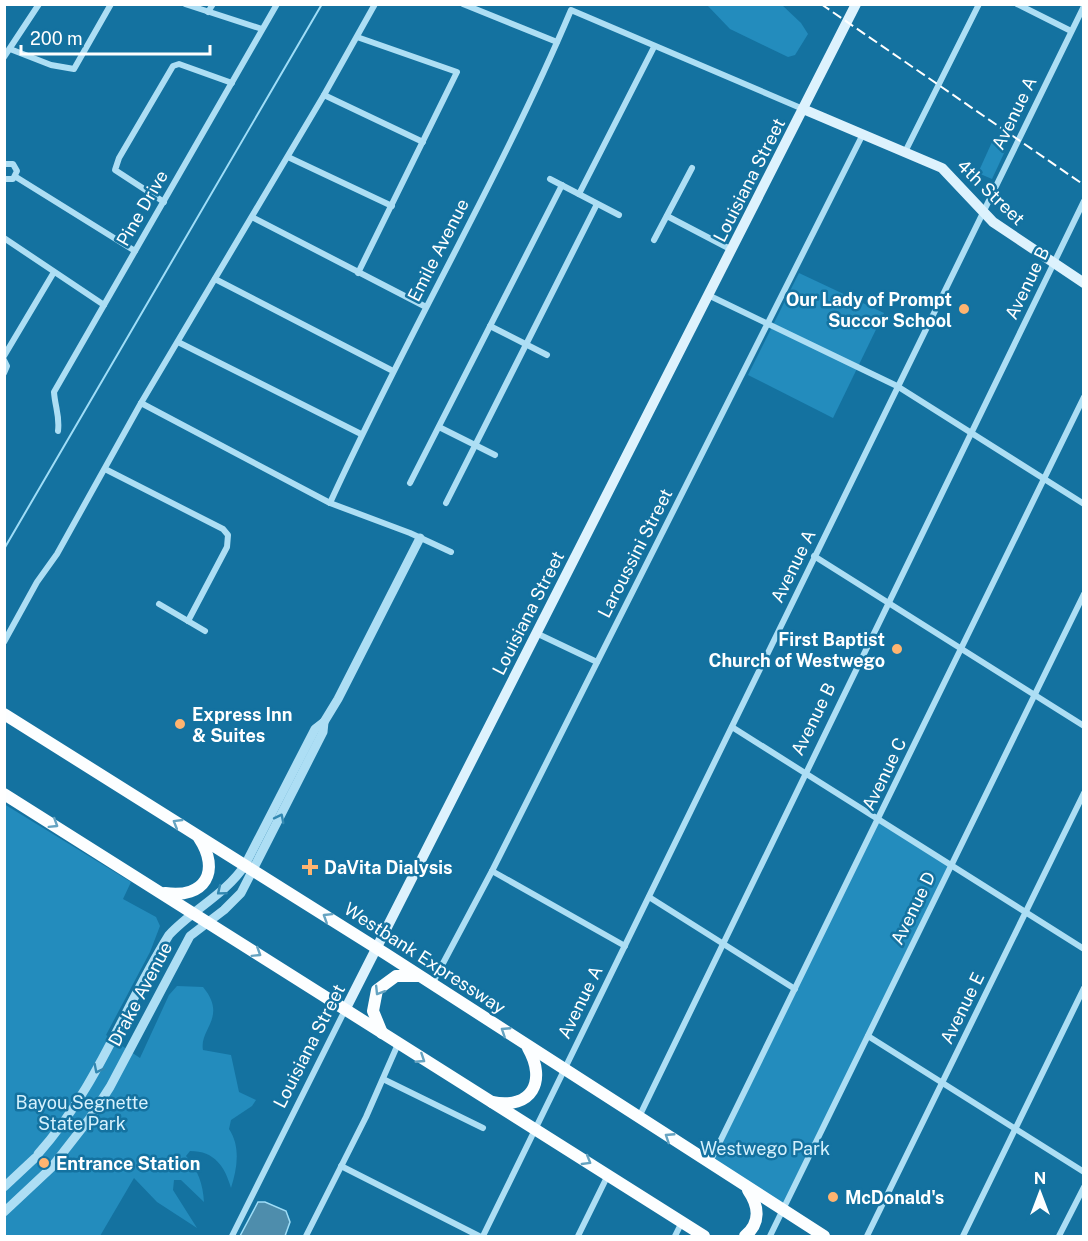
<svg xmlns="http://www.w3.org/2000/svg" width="1088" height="1241" font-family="'Public Sans',sans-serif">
<rect width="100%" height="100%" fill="#1472a0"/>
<g fill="#238cbd">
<polygon points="707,5 782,5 801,23 808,34 795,55 788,57 730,29"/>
<polygon points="992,142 1006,149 992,179 978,173"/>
<polygon points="799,273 884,313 833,418 748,375"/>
<path d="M 4,804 L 131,882 L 123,899 L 156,917 L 160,926 L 150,952 L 106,1035 L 140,1058 L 169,995 L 177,986 L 203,987 C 228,1017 199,1029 203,1050 L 231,1055 L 239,1092 L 256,1100 L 252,1106 L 231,1120 L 229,1129 C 241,1147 237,1169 231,1188 C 225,1167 215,1151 190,1151 L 186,1156 C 198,1170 203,1184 204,1202 L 181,1180 L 174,1180 L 173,1190 L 197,1228 L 157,1202 L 134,1178 L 100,1236 L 5,1236 Z"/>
<polygon points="878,819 951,865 782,1212 710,1163"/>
</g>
<polygon fill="#4e8dac" stroke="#9fddf7" stroke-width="1.5" points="258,1202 265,1202 286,1211 290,1222 285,1236 240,1236"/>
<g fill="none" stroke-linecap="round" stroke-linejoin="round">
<polyline stroke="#9fddf7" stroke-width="2" points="4,549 322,4"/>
<g stroke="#addef4" stroke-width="6">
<polyline points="185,4 262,29"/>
<polyline points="463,4 557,42"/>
<polyline points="1017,4 1071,31"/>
<polyline points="208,12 213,4"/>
<polyline points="357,37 457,72 358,273"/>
<polyline points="10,49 51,65 74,69 111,4"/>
<polyline points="4,57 39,4"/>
<polyline points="324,95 423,142"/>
<polyline points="905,152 979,4"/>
<polyline points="288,157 392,206"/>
<polyline points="4,164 13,164 17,171 13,179 4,179"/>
<polyline points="16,177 135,251"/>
<polyline points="550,179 619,215"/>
<polyline points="579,194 654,47"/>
<polyline points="164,202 115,170 119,158 173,66 179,64 232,83"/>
<polyline points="667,216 732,250"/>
<polyline points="252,217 426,307"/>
<polyline points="4,238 104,305"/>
<polyline points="654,240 692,168"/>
<polyline points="215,279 393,371"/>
<polyline points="708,295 897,386 1084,504"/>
<polyline points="490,326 547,355"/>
<polyline points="178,342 361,434"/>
<polyline points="4,356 54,272"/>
<polyline points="4,360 7,366 4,373"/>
<polyline points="141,403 330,503 410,533 451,552"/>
<polyline points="439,427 495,455"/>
<path d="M 58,431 C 60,416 55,407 54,392 L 277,4"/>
<polyline points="105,469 223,529 228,535 227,547 188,621"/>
<polyline points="410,483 562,185"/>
<path d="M 330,503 C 406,336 500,178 571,10 L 803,109"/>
<polyline points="446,503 597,204"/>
<polyline points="814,556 1084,726"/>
<polyline points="159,604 205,631"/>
<polyline points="536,633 597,662"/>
<polyline points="4,642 37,582 57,554 141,403 324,95 375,4"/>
<polyline points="732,727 1084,949"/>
<polyline points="492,871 625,946"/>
<polyline points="649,897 795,989"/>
<polyline points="432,984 492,871 863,134"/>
<polyline points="868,1036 1084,1172"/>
<polyline points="383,1079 483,1128"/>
<polyline points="639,1117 1084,201"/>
<polyline points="710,1162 1084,397"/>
<polyline points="341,1166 479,1236"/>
<polyline points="232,1236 345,1010"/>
<polyline points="306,1236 366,1117 398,1044"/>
<polyline points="483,1236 1084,6"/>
<polyline points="578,1236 608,1175"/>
<polyline points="675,1236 682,1222"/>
<polyline points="770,1236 1084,594"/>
<polyline points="867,1236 1084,793"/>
<polyline points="963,1236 1084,988"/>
<polyline points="1059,1236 1084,1187"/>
</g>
<g stroke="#addef4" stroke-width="9">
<path d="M 38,1154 C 97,1088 123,1009 169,935 C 192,910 226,894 245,865 L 315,729 L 324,722 L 338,699 L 420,538"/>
<polyline points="4,1187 35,1158"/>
<polyline points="4,1212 51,1168 90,1118 110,1087 190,936 224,910 241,893 323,732 324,722"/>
</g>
<g stroke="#ddf2fd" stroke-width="10">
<polyline points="803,109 942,168 993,222 1084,283"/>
<polyline points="345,1010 856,4"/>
</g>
<g stroke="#fcfeff" stroke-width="12">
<polyline points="4,714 386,954 824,1236"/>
<polyline points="4,794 704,1236"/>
<path d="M 165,893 C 205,899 221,871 199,838"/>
<polyline points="382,1033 373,1011 377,990 396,976 419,976"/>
<path d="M 492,1102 C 532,1110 547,1081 528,1048"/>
<path d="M 745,1236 C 761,1223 759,1206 748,1190"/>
</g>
<polyline stroke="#fff" stroke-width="2" stroke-dasharray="10 4.5" stroke-linecap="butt" points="821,4 1084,185"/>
</g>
<defs><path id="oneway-chevron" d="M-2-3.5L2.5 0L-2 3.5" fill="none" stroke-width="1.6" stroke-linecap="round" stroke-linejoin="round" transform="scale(1.5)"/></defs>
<g stroke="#3388b1">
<use href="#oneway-chevron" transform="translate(280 818) rotate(-63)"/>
<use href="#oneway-chevron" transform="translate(221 891) rotate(141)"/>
<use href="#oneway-chevron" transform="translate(98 1069) rotate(117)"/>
</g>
<g stroke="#65a3c1">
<use href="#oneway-chevron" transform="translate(177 823) rotate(-149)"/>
<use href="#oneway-chevron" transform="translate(54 824) rotate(32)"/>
<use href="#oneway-chevron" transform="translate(327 917) rotate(-148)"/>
<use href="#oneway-chevron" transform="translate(257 953) rotate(32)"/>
<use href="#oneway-chevron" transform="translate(379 991) rotate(122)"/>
<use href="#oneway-chevron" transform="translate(505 1031) rotate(-147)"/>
<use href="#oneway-chevron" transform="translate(421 1059) rotate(33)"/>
<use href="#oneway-chevron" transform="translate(669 1137) rotate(-147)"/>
<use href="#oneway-chevron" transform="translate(587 1161) rotate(31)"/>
</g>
<g fill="#ffb470" stroke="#1472a0" stroke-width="2">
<circle cx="964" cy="309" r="6"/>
<circle cx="897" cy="649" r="6"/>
<circle cx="180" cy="724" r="6"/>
<path d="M307 858h6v6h6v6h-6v6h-6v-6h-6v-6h6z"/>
<circle cx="44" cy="1163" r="6"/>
<circle cx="833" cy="1197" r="6"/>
</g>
<g text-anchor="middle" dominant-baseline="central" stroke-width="5" stroke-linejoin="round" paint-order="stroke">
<g font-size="18" fill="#fff" stroke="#1472a0">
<text transform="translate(1014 113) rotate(-64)">Avenue A</text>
<text transform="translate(749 180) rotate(-63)">Louisiana Street</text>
<text transform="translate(991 192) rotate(44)">4th Street</text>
<text transform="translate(142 208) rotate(-60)">Pine Drive</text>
<text transform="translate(438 250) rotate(-63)">Emile Avenue</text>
<text transform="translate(1027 283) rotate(-64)">Avenue B</text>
<text transform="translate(635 553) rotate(-63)">Laroussini Street</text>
<text transform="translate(793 566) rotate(-64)">Avenue A</text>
<text transform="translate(528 613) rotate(-63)">Louisiana Street</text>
<text transform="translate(813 719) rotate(-64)">Avenue B</text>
<text transform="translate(884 774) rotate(-64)">Avenue C</text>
<text transform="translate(913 908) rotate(-64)">Avenue D</text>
<text transform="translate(425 958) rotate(33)">Westbank Expressway</text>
<text transform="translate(140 994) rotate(-62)">Drake Avenue</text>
<text transform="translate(580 1002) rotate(-64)">Avenue A</text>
<text transform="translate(962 1008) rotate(-64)">Avenue E</text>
<text transform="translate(309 1046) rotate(-63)">Louisiana Street</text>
</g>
<g font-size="18" font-weight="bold" fill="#fff" stroke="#1472a0" text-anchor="start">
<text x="952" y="299" text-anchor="end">Our Lady of Prompt<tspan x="952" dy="21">Succor School</tspan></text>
<text x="885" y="639" text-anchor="end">First Baptist<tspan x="885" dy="21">Church of Westwego</tspan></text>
<text x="192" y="714">Express Inn<tspan x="192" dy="21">&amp; Suites</tspan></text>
<text x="324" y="867">DaVita Dialysis</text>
<text x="56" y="1163">Entrance Station</text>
<text x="845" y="1197">McDonald's</text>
</g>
<g font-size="18" fill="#d5f1fd" stroke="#1472a0">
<text x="82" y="1102">Bayou Segnette<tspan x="82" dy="21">State Park</tspan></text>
<text x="765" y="1148">Westwego Park</text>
</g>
</g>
<rect width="1088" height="1241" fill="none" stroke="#ffffff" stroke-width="12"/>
<g transform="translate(1040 1193)" stroke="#1472a0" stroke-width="4.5" paint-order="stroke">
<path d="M0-4.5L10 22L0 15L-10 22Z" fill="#ffffff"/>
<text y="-9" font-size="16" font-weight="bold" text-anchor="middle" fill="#ffffff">N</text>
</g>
<path d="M21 45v9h189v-9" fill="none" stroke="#ffffff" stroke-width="3"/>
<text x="30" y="45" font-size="18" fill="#ffffff" stroke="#1472a0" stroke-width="4.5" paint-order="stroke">200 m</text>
</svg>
